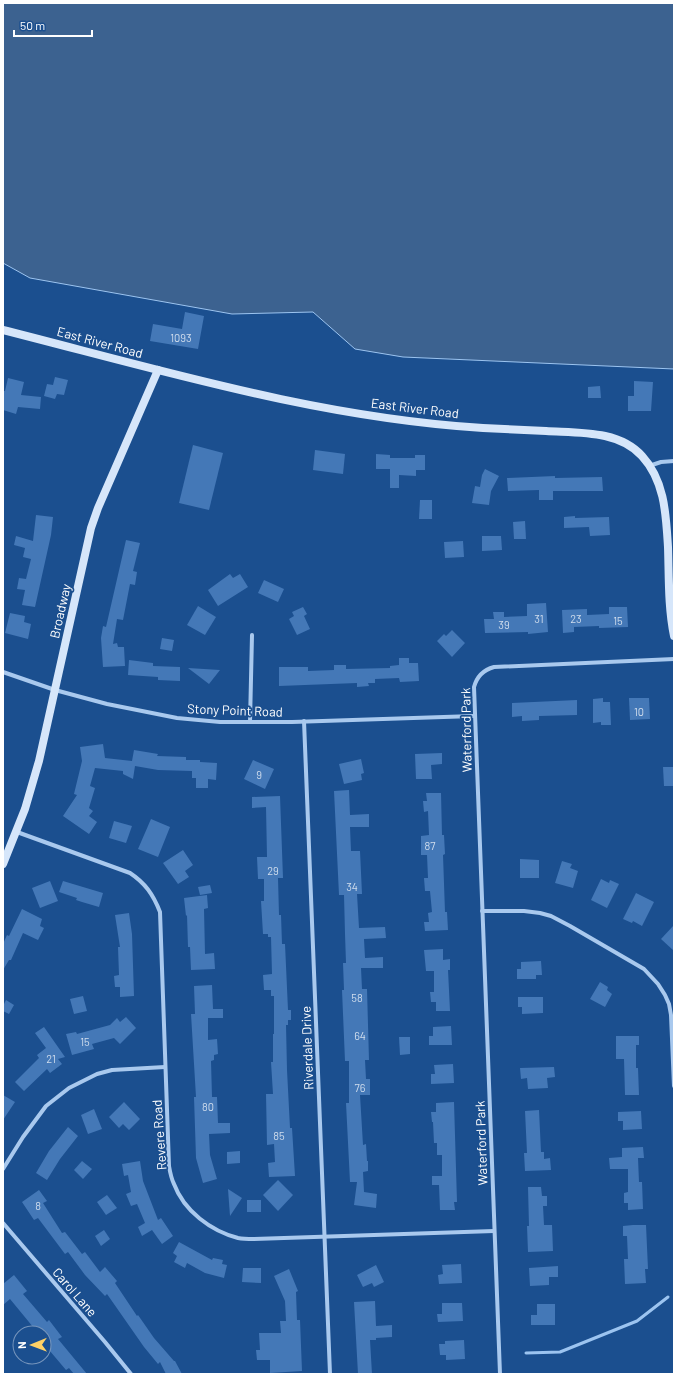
<svg xmlns="http://www.w3.org/2000/svg" width="677" height="1377" font-family="Barlow,sans-serif">
<rect width="100%" height="100%" fill="#1b4f8f"/>
<polygon fill="#3c6290" stroke="#9cc4f0" points="3,3 674,3 674,369 403,357 355,349 313,312 232,314 30,278 3,263"/>
<g fill="none" stroke-linecap="round" stroke-linejoin="round">
<polyline stroke="#9cc4f0" stroke-width="3" points="526,1353 560,1352 637,1321 668,1297"/>
</g>
<g fill="#4478b7">
<polygon points="185,312 204,316 198,349 150,341 153,324 182,329"/>
<polygon points="55,377 68,380 64,395 57,394 55,399 44,396 47,384 53,385"/>
<polygon points="8,378 24,382 21,395 41,397 40,409 18,407 16,414 3,410 3,391 5,391"/>
<polygon points="634,381 653,382 651,411 628,411 628,396 634,396"/>
<polygon points="600,386 601,398 588,398 588,387"/>
<polygon points="193,445 223,453 209,510 179,503"/>
<polygon points="315,450 345,454 343,474 313,470"/>
<polygon points="376,454 390,455 390,458 415,458 415,455 425,455 425,470 416,470 416,476 399,475 399,488 390,488 390,469 376,469"/>
<polygon points="485,469 499,476 491,491 489,505 472,503 475,486 480,487 482,475"/>
<polygon points="555,476 555,478 602,477 603,491 553,491 553,500 539,500 539,490 508,491 507,478"/>
<polygon points="420,500 432,500 432,519 419,519"/>
<polygon points="36,515 53,517 51,535 35,607 22,605 25,590 17,589 19,578 26,579 31,559 23,557 25,548 14,545 16,536 33,541"/>
<polygon points="575,516 575,518 609,517 610,535 590,536 589,527 564,528 564,517"/>
<polygon points="525,521 526,539 514,539 513,522"/>
<polygon points="482,536 501,536 502,550 482,551"/>
<polygon points="126,540 140,543 133,571 137,572 135,585 130,584 123,620 117,619 113,644 117,643 118,647 124,647 125,666 103,667 101,638 103,626 106,627"/>
<polygon points="463,541 464,557 445,558 444,542"/>
<polygon points="230,574 233,578 240,574 248,587 218,606 208,590"/>
<polygon points="264,580 284,589 278,602 258,593"/>
<polygon points="546,603 548,632 528,634 528,632 485,633 484,619 494,619 493,612 504,612 504,617 527,616 527,604"/>
<polygon points="198,606 216,617 205,635 187,625"/>
<polygon points="303,607 307,614 304,616 310,629 297,635 289,619 294,616 292,612"/>
<polygon points="609,607 627,607 628,627 599,628 599,626 574,627 574,632 563,633 562,610 587,609 587,615 609,614"/>
<polygon points="10,613 25,616 24,622 31,624 28,639 5,633"/>
<polygon points="452,630 465,643 452,657 437,641 444,634 446,636"/>
<polygon points="162,638 174,640 172,651 160,649"/>
<polygon points="399,658 409,658 409,663 418,663 419,681 400,682 399,678 375,679 375,683 368,683 369,686 357,687 357,683 279,686 279,667 308,667 308,671 334,670 334,665 346,665 346,669 390,668 390,666 399,665"/>
<polygon points="129,660 153,663 153,666 180,667 180,681 158,680 158,677 128,675"/>
<polygon points="188,668 220,670 209,684"/>
<polygon points="603,698 603,702 610,702 611,725 601,725 601,722 593,723 593,699"/>
<polygon points="629,698 649,698 650,719 630,720"/>
<polygon points="577,700 577,715 539,716 539,720 522,721 522,716 512,717 512,703"/>
<polygon points="103,744 105,758 132,761 134,750 158,754 157,756 186,757 186,760 200,760 200,762 217,763 216,780 208,779 208,788 196,788 196,778 192,778 192,771 158,770 135,766 133,779 123,774 123,771 95,768 90,786 95,788 89,808 93,811 89,816 97,822 89,834 63,816 77,795 74,794 82,761 80,747"/>
<polygon points="442,753 442,764 431,765 432,779 416,779 415,754"/>
<polygon points="361,759 364,773 361,774 362,780 344,784 339,764"/>
<polygon points="253,760 274,769 265,789 244,779"/>
<polygon points="663,767 674,767 674,786 664,786"/>
<polygon points="349,790 350,815 369,814 369,827 350,827 351,851 360,851 362,894 357,894 359,928 385,927 386,938 364,939 365,958 383,957 383,968 361,968 362,989 367,989 369,1060 365,1060 366,1079 370,1079 370,1095 360,1095 363,1145 366,1144 367,1161 368,1161 368,1171 363,1172 364,1192 377,1194 376,1208 354,1205 357,1182 350,1182 346,1103 349,1103 349,1061 345,1061 342,990 344,990 343,963 346,963 345,934 344,895 339,895 334,791"/>
<polygon points="426,793 441,793 442,835 444,835 445,854 443,855 445,912 447,912 448,930 425,931 424,922 429,922 428,913 432,912 430,891 425,891 424,878 428,878 427,855 421,855 421,836 429,835 428,811 424,812 423,801 427,801"/>
<polygon points="280,796 283,878 278,878 279,915 281,915 282,944 285,944 288,1010 291,1010 291,1020 288,1020 288,1025 286,1025 287,1070 290,1128 292,1128 295,1176 269,1177 268,1163 275,1162 274,1144 267,1145 266,1094 273,1094 271,1062 273,1062 273,1034 274,1034 274,996 271,996 271,990 264,990 263,975 272,974 271,937 268,937 268,934 263,934 261,901 264,901 264,879 258,879 257,857 267,857 266,807 252,808 252,797"/>
<polygon points="151,819 170,827 158,857 138,849"/>
<polygon points="114,821 132,826 126,843 109,838"/>
<polygon points="183,850 193,865 185,871 189,877 178,884 163,863"/>
<polygon points="520,859 539,860 539,878 520,878"/>
<polygon points="562,861 572,864 570,868 578,871 573,888 555,883"/>
<polygon points="601,879 609,883 610,880 619,884 607,908 591,900"/>
<polygon points="50,881 58,901 40,908 32,888"/>
<polygon points="63,881 103,893 99,907 82,902 76,900 77,898 59,892"/>
<polygon points="210,885 212,893 200,895 198,887"/>
<polygon points="636,893 654,902 642,926 633,921 632,923 623,919"/>
<polygon points="207,895 208,908 204,909 205,954 214,953 215,969 191,970 190,947 188,947 187,915 186,916 184,898"/>
<polygon points="22,909 42,919 40,926 44,928 38,940 23,933 11,960 9,960 3,970 3,944 7,935 9,936"/>
<polygon points="129,913 132,934 134,996 120,997 120,987 115,987 114,976 119,975 118,947 120,947 115,915"/>
<polygon points="674,925 674,951 661,939"/>
<polygon points="443,949 443,960 450,959 450,970 448,970 450,1011 436,1011 436,1002 431,1002 430,992 434,992 434,971 426,971 424,950"/>
<polygon points="541,961 542,975 536,975 536,979 517,979 517,969 521,969 521,962"/>
<polygon points="600,982 608,987 607,990 612,994 605,1007 590,999"/>
<polygon points="212,985 213,1009 223,1009 223,1018 208,1018 208,1040 217,1039 218,1054 214,1055 214,1060 211,1061 212,1097 217,1097 218,1123 230,1123 230,1133 209,1134 210,1155 217,1179 203,1183 196,1158 194,1097 196,1097 191,1014 195,1014 194,986"/>
<polygon points="83,996 87,1011 74,1014 70,999"/>
<polygon points="518,997 543,997 543,1013 522,1014 522,1007 518,1007"/>
<polygon points="6,1000 14,1005 9,1014 3,1011 3,1006"/>
<polygon points="126,1017 136,1028 120,1044 114,1038 92,1044 94,1049 72,1055 66,1034 76,1032 77,1034 110,1025 117,1018 120,1022"/>
<polygon points="451,1026 452,1045 429,1045 429,1036 433,1036 433,1027"/>
<polygon points="44,1027 65,1057 58,1059 62,1064 50,1073 47,1069 24,1091 15,1082 39,1058 37,1055 46,1048 35,1033"/>
<polygon points="616,1036 639,1036 639,1045 636,1045 636,1068 638,1068 639,1095 625,1095 624,1059 616,1059"/>
<polygon points="399,1037 410,1037 410,1054 400,1055"/>
<polygon points="453,1064 454,1083 431,1084 431,1074 435,1074 434,1065"/>
<polygon points="554,1067 555,1077 547,1078 548,1088 528,1089 527,1078 521,1079 520,1068"/>
<polygon points="3,1095 15,1102 3,1120"/>
<polygon points="124,1102 140,1119 129,1130 123,1124 119,1128 109,1117"/>
<polygon points="454,1102 457,1202 454,1202 455,1210 440,1210 439,1185 432,1185 432,1176 442,1176 442,1155 437,1155 437,1143 434,1143 433,1122 432,1122 431,1112 436,1112 436,1103"/>
<polygon points="94,1109 102,1129 88,1134 81,1115"/>
<polygon points="539,1110 541,1152 544,1152 544,1159 550,1158 551,1170 525,1171 524,1153 527,1153 525,1111"/>
<polygon points="641,1111 642,1129 623,1130 623,1121 618,1121 618,1112"/>
<polygon points="68,1127 78,1136 60,1159 47,1180 36,1173 49,1151"/>
<polygon points="643,1147 644,1158 638,1158 639,1182 642,1182 643,1209 628,1210 628,1203 624,1203 624,1193 628,1192 628,1169 610,1169 609,1158 622,1157 622,1148"/>
<polygon points="240,1151 240,1163 227,1164 227,1152"/>
<polygon points="82,1161 92,1169 83,1179 74,1170"/>
<polygon points="140,1161 143,1181 158,1220 161,1218 173,1236 162,1244 152,1230 142,1236 138,1227 145,1223 137,1204 131,1206 126,1194 131,1192 128,1175 124,1176 122,1164"/>
<polygon points="278,1180 293,1195 278,1211 263,1195"/>
<polygon points="528,1187 541,1187 542,1196 547,1196 547,1206 543,1206 544,1225 552,1225 553,1251 528,1252 527,1226 529,1226"/>
<polygon points="228,1189 242,1198 230,1216"/>
<polygon points="39,1190 47,1201 43,1203 62,1233 65,1232 82,1254 85,1252 100,1272 105,1267 117,1281 115,1283 137,1316 138,1315 154,1338 174,1361 175,1361 182,1374 166,1374 160,1362 158,1364 144,1347 107,1294 105,1296 85,1275 68,1252 65,1254 38,1218 34,1220 22,1202"/>
<polygon points="107,1195 117,1208 106,1215 97,1202"/>
<rect x="247" y="1200" width="14" height="12"/>
<polygon points="633,1225 646,1225 648,1269 645,1269 646,1283 625,1284 624,1259 628,1259 627,1236 623,1236 623,1226"/>
<polygon points="104,1230 110,1239 101,1246 95,1236"/>
<polygon points="179,1242 212,1260 213,1258 223,1260 222,1264 227,1265 224,1278 205,1273 187,1263 185,1268 174,1262 177,1256 173,1253"/>
<polygon points="461,1264 462,1283 439,1284 438,1275 443,1274 442,1265"/>
<polygon points="376,1265 384,1282 374,1287 372,1283 363,1287 357,1275"/>
<polygon points="558,1266 558,1277 549,1277 549,1285 530,1286 529,1268"/>
<polygon points="243,1268 261,1268 261,1283 242,1282"/>
<polygon points="289,1269 298,1291 296,1292 297,1320 300,1320 302,1371 270,1373 270,1360 257,1360 256,1350 260,1350 259,1333 281,1333 280,1321 286,1321 285,1301 274,1276"/>
<polygon points="14,1275 27,1291 23,1294 47,1322 49,1320 62,1337 58,1339 87,1374 74,1374 69,1368 66,1370 44,1344 44,1333 38,1333 10,1299 3,1305 3,1284"/>
<polygon points="375,1301 376,1326 392,1325 392,1337 376,1338 376,1340 370,1340 372,1374 358,1374 354,1302"/>
<polygon points="442,1303 462,1303 463,1321 438,1322 437,1314 442,1314"/>
<polygon points="537,1304 555,1304 555,1325 531,1325 531,1315 537,1315"/>
<polygon points="464,1340 465,1359 446,1360 446,1355 440,1355 439,1344 445,1344 445,1341"/>
</g>
<g fill="none" stroke-linecap="round" stroke-linejoin="round">
<g stroke="#a9c9ee" stroke-width="4">
<polyline points="649,466 661,462 674,461"/>
<polyline points="3,672 55,690 107,704 177,718 220,722 292,722 474,716"/>
<polyline points="304,721 330,1374"/>
<polyline points="250,722 252,635"/>
<path d="M 17,832 L 130,873 C 145,883 153,894 160,912 L 169,1166 C 170,1172 171,1178 174,1184 C 184,1211 211,1231 238,1238 C 243,1239 249,1239 254,1239 L 494,1231"/>
<polyline points="482,911 524,911 540,913 551,916 570,926 644,969 658,984 665,995 669,1004 671,1015 674,1086"/>
<polyline points="3,1169 23,1137 46,1106 69,1088 97,1074 112,1070 165,1067"/>
<polyline points="3,1223 105,1342 131,1374"/>
<path d="M 500,1374 L 474,687 C 477,676 483,670 494,667 L 674,659"/>
</g>
<g stroke="#d6e6fa" stroke-width="8">
<path d="M 3,330 C 161,370 319,418 483,428 C 504,429 525,430 546,431 C 578,433 619,430 642,456 C 665,481 666,515 668,547 C 669,576 668,607 674,636"/>
<polyline points="3,864 25,809 39,761 91,528 98,508 158,370"/>
</g>
</g>
<g text-anchor="middle" dominant-baseline="central" stroke-width="3.5" stroke-linejoin="round" paint-order="stroke">
<g font-size="11" fill="#d0dded">
<text x="181" y="337">1093</text>
<text x="539" y="618">31</text>
<text x="576" y="618">23</text>
<text x="618" y="620">15</text>
<text x="504" y="624">39</text>
<text x="639" y="711">10</text>
<text x="259" y="774">9</text>
<text x="430" y="845">87</text>
<text x="273" y="870">29</text>
<text x="352" y="886">34</text>
<text x="357" y="997">58</text>
<text x="360" y="1035">64</text>
<text x="85" y="1041">15</text>
<text x="51" y="1058">21</text>
<text x="360" y="1087">76</text>
<text x="208" y="1106">80</text>
<text x="279" y="1135">85</text>
<text x="38" y="1205">8</text>
</g>
<g font-size="13" fill="#fff" stroke="#1b4f8f">
<text transform="translate(100 342) rotate(15)">East River Road</text>
<text transform="translate(415 408) rotate(7)">East River Road</text>
<text transform="translate(60 611) rotate(-77)">Broadway</text>
<text transform="translate(235 710) rotate(2)">Stony Point Road</text>
<text transform="translate(466 730) rotate(-91)">Waterford Park</text>
<text transform="translate(307 1048) rotate(-92)">Riverdale Drive</text>
<text transform="translate(159 1135) rotate(-94)">Revere Road</text>
<text transform="translate(481 1143) rotate(-92)">Waterford Park</text>
<text transform="translate(75 1292) rotate(49)">Carol Lane</text>
</g>
</g>
<rect width="677" height="1377" fill="none" stroke="#ffffff" stroke-width="8"/>
<g transform="translate(32 1345) rotate(269)"><circle r="19" fill="#1b4f8f" stroke="#7695bc"/>
<path d="M0-3L7 15L0 10L-7 15Z" fill="#ffd166"/>
<text y="-6" font-size="11" font-weight="bold" text-anchor="middle" fill="#ffffff">N</text>
</g>
<path d="M14 30v6h78v-6" fill="none" stroke="#ffffff" stroke-width="2"/>
<text x="20" y="30" font-size="12" fill="#ffffff" stroke="#1b4f8f" stroke-width="3" paint-order="stroke">50 m</text>
</svg>
